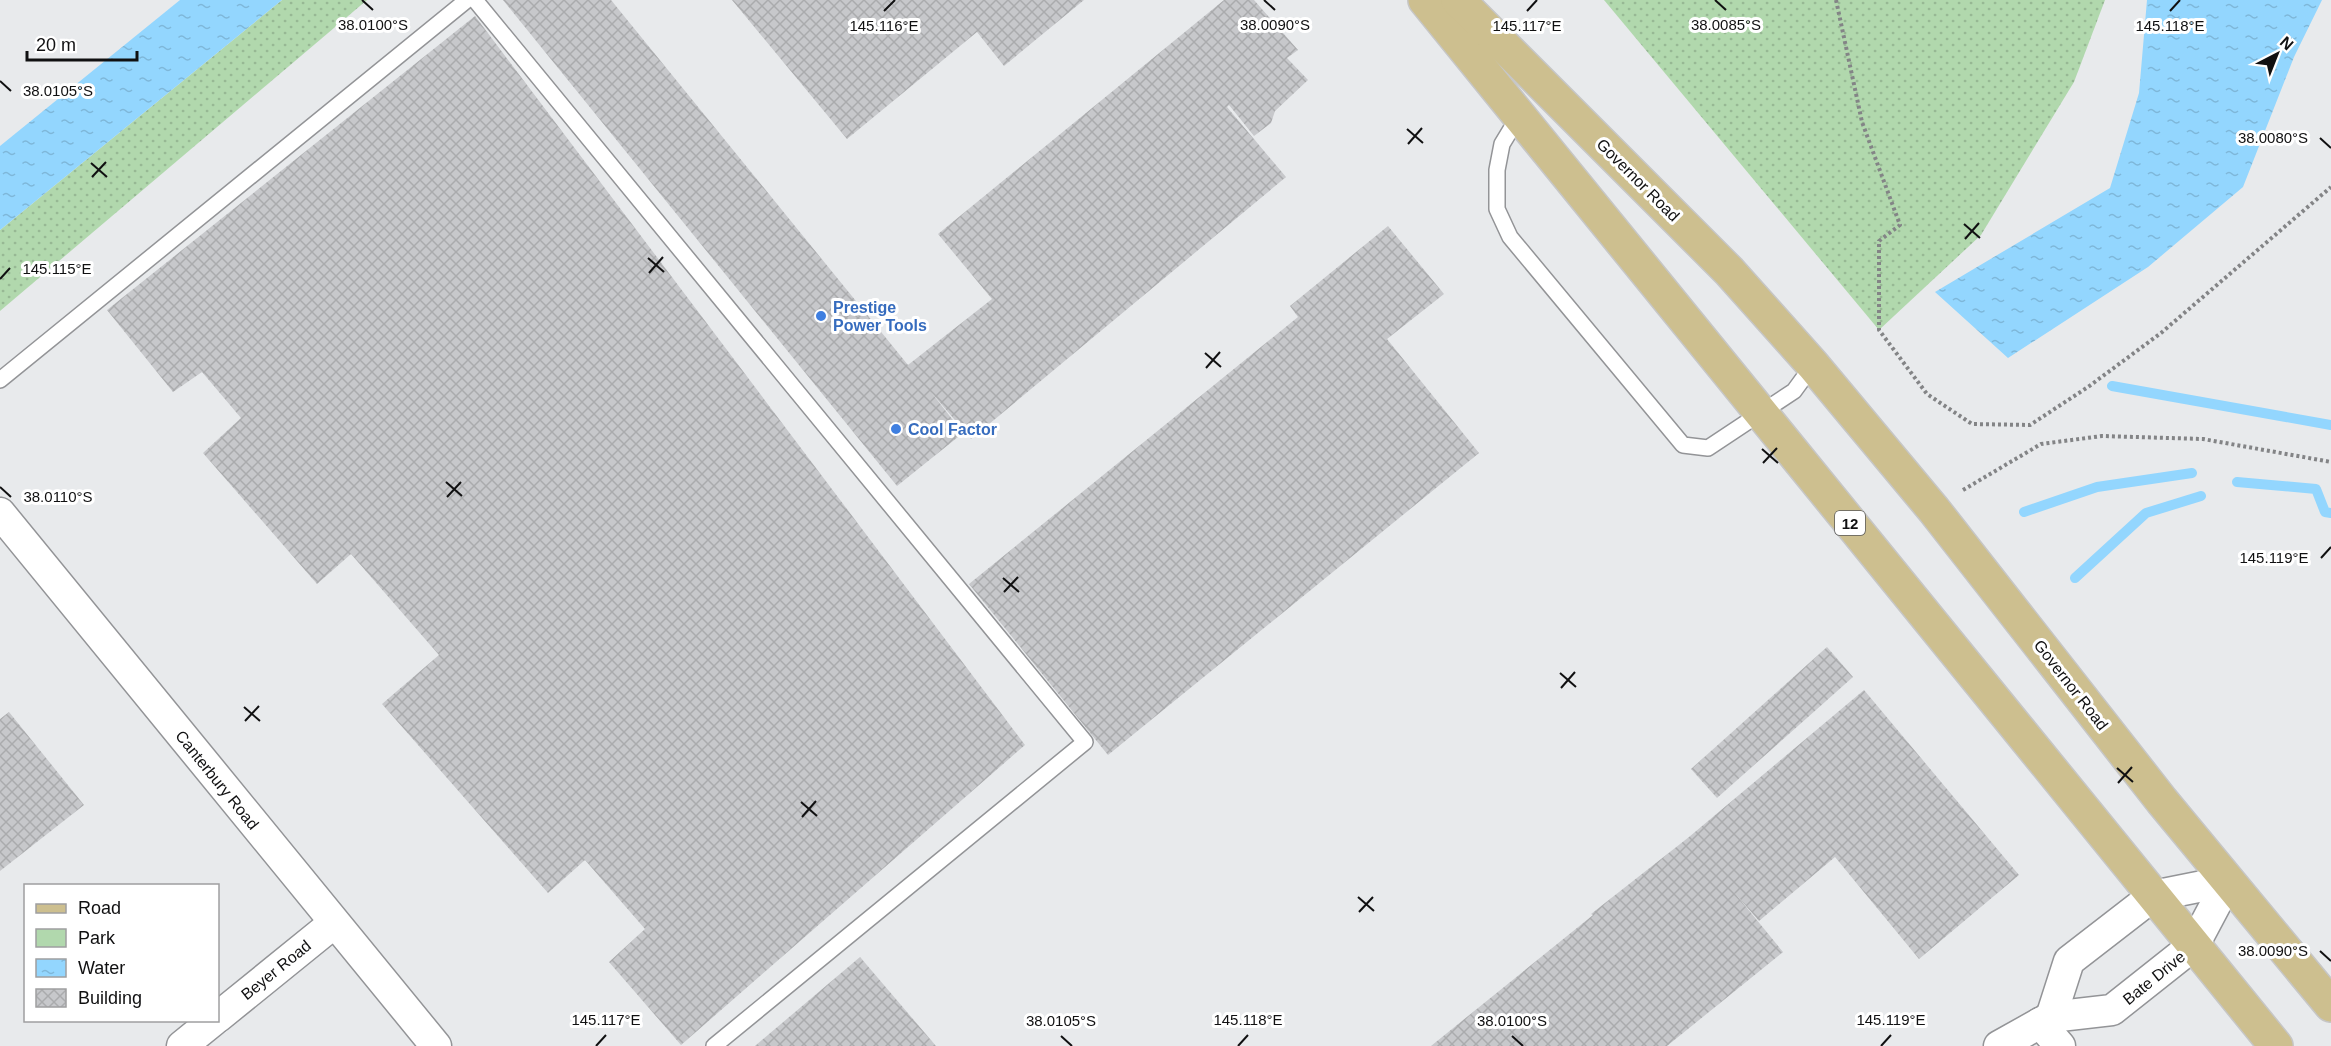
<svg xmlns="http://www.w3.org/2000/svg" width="2331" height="1046" font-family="Arial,sans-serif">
<defs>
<pattern id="green-dots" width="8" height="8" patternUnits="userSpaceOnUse" patternTransform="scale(1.5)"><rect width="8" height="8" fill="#b1d8ad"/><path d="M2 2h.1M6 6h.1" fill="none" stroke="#97b894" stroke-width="1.8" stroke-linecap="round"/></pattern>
<pattern id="water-ripples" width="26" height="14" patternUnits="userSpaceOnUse" patternTransform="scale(1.5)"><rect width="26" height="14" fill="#93d6fe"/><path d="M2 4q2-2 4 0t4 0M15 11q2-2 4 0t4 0" fill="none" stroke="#7eb7d9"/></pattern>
<pattern id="building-cross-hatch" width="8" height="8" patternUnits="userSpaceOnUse" patternTransform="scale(1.5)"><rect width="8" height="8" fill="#c7c8cb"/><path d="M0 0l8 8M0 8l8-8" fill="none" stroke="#aaabad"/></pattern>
</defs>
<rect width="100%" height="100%" fill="#e8eaec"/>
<g fill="url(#green-dots)">
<polygon points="282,0 367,0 0,311 0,230"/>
<polygon points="1604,0 2105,0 2074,82 1981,235 1879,330"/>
</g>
<g fill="url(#water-ripples)">
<polygon points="180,0 282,0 0,230 0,146"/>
<polygon points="2147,0 2322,0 2294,57 2243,187 2148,267 2008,358 1935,292 2110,188 2139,93"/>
</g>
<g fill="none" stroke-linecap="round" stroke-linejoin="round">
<g stroke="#93d6fe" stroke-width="10">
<polyline points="2112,386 2331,425"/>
<polyline points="2237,482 2316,489 2325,512 2331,513"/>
<polyline points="2024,512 2097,487 2192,473"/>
<polyline points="2075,578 2146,513 2201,496"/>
</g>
</g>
<g fill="url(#building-cross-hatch)">
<polygon points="503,0 611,0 908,365 992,299 938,234 1224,0 1254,0 1298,50 1287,58 1308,80 1275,111 1271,123 1254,136 1229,105 1227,107 1286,177 971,439 931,392 963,433 897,486"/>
<polygon points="732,0 1084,0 1004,66 977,32 847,139"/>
<polygon points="475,16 1025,745 681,1045 609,962 645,929 585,860 548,893 382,704 439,655 351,554 317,584 203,453 241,418 202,372 173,392 107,310"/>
<polygon points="1388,226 1444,294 1387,339 1479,453 1108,755 969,584 1298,317 1290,306"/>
<polygon points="1827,647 1853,677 1717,798 1691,769"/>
<polygon points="1864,690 2019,875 1919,959 1835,857 1759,921 1733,891 1783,952 1667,1046 1431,1046 1593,915 1591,914 1689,837"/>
<polygon points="9,712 84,805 0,871 0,719"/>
<polygon points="860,957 936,1046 755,1046"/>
</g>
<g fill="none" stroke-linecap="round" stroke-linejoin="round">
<g stroke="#939497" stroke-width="18">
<g id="lane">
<polyline points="475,0 1085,742 714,1046"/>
<polyline points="1519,116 1502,144 1497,170 1497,209 1510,237 1683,445 1708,448 1794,391 1813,365"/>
<polyline points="0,380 467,0"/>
</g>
</g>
<g stroke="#939497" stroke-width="33">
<g id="street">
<polyline points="0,513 436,1046"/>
<polyline points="218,1017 334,923"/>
<polyline points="2051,1017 2069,961 2153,896 2228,881"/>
<polyline points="2040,1023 2060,1046"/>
<polyline points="182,1046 214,1020"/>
<polyline points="1999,1046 2051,1017 2112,1010 2194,945 2228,881"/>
</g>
</g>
<g stroke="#c6c6c6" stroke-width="36">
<g id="primary">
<polyline points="1425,0 2276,1046"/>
<polyline points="1458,0 1729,271 1813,365 1934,510 2162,801 2331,1005"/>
</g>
</g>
<g stroke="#838486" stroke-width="4" stroke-dasharray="3 3" stroke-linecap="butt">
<polyline points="1836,0 1862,122 1900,225 1879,241 1879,330 1927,394 1972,424 2030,425 2088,387 2161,333 2331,187"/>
<polyline points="1963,490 2041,444 2102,436 2203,439 2331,462"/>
</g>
<use href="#lane" stroke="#fff" stroke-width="15"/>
<use href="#street" stroke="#fff" stroke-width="30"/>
<use href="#primary" stroke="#cdbf8f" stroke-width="33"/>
</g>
<path fill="none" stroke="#101011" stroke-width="2" d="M 362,0 L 373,10M 1264,0 L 1275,10M 1715,0 L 1726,10M 884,11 L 895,0M 1527,11 L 1537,0M 2170,11 L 2180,0M 0,81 L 11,91M 1407,129 L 1423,143M 2320,138 L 2331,148M 1408,144 L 1422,128M 91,163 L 107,177M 92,177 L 106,162M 1964,224 L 1980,238M 1965,239 L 1979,223M 648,258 L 664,272M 649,273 L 663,257M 0,279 L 10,268M 1205,353 L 1221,367M 1206,368 L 1220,352M 1762,449 L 1778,463M 1763,463 L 1777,448M 446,482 L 462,496M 0,487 L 11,497M 447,497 L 461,482M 2321,558 L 2331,547M 1003,578 L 1019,592M 1004,592 L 1018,577M 1560,673 L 1576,687M 1561,688 L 1575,672M 244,707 L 260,721M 245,721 L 259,706M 2117,768 L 2133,782M 2118,783 L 2132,767M 801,802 L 817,816M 802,817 L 816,801M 1358,897 L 1374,911M 1359,912 L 1373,897M 2320,951 L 2331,961M 1061,1036 L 1072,1046M 1512,1036 L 1523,1046M 596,1046 L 606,1035M 1238,1046 L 1248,1035M 1881,1046 L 1891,1035"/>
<g fill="#3f7fe0" stroke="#fff" stroke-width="2">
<circle cx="821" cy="316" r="6"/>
<circle cx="896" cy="429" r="6"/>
</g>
<g text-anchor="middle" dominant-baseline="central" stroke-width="6" stroke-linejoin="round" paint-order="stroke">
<rect fill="#fff" stroke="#585858" stroke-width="1.5" x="1835" y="511" width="30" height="24" rx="4.5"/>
<g font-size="15" font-weight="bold" fill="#101011">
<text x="1850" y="523">12</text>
</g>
<g font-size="16" fill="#101011" stroke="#fff">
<text transform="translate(1638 180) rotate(45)">Governor Road</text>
<text transform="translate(2071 685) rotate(52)">Governor Road</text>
<text transform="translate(217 780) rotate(51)">Canterbury Road</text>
<text transform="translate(276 970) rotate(-39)">Beyer Road</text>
<text transform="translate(2154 978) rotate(-39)">Bate Drive</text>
</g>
<g font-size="16" font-weight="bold" fill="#366cbe" stroke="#fff" text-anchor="start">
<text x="833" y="307">Prestige<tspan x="833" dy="18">Power Tools</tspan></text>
<text x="908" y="429">Cool Factor</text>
</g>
</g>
<g font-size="15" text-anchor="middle" fill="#101011" stroke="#fff" stroke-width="6" stroke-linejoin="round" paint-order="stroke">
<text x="373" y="30">38.0100°S</text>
<text x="1275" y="30">38.0090°S</text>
<text x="1726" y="30">38.0085°S</text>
<text x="1527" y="31">145.117°E</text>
<text x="2170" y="31">145.118°E</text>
<text x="884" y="31">145.116°E</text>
<text x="58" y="96">38.0105°S</text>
<text x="2273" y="143">38.0080°S</text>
<text x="57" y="274">145.115°E</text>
<text x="58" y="502">38.0110°S</text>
<text x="2274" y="563">145.119°E</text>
<text x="2273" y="956">38.0090°S</text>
<text x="606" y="1025">145.117°E</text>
<text x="1248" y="1025">145.118°E</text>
<text x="1891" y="1025">145.119°E</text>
<text x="1061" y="1026">38.0105°S</text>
<text x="1512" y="1026">38.0100°S</text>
</g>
<rect x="24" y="884" width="195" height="138" fill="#ffffff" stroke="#9f9fa0" stroke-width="1.5"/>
<rect x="36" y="904" width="30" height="9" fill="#cdbf8f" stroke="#9f9fa0" stroke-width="1.5"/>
<text x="78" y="914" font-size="18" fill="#101011">Road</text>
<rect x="36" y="929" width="30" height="18" fill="#b1d8ad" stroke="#9f9fa0" stroke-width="1.5"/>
<text x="78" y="944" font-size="18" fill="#101011">Park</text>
<rect x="36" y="959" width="30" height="18" fill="url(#water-ripples)" stroke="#9f9fa0" stroke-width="1.5"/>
<text x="78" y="974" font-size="18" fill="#101011">Water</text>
<rect x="36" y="989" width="30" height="18" fill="url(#building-cross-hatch)" stroke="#9f9fa0" stroke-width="1.5"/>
<text x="78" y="1004" font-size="18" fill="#101011">Building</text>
<g transform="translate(2277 54) rotate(42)" stroke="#ffffff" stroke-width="4.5" paint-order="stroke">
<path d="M0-4.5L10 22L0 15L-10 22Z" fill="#101011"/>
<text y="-9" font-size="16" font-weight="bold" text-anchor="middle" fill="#101011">N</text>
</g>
<path d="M27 51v9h110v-9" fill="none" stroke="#101011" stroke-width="3"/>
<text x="36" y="51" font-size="18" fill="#101011" stroke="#ffffff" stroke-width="4.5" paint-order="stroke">20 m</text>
</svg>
